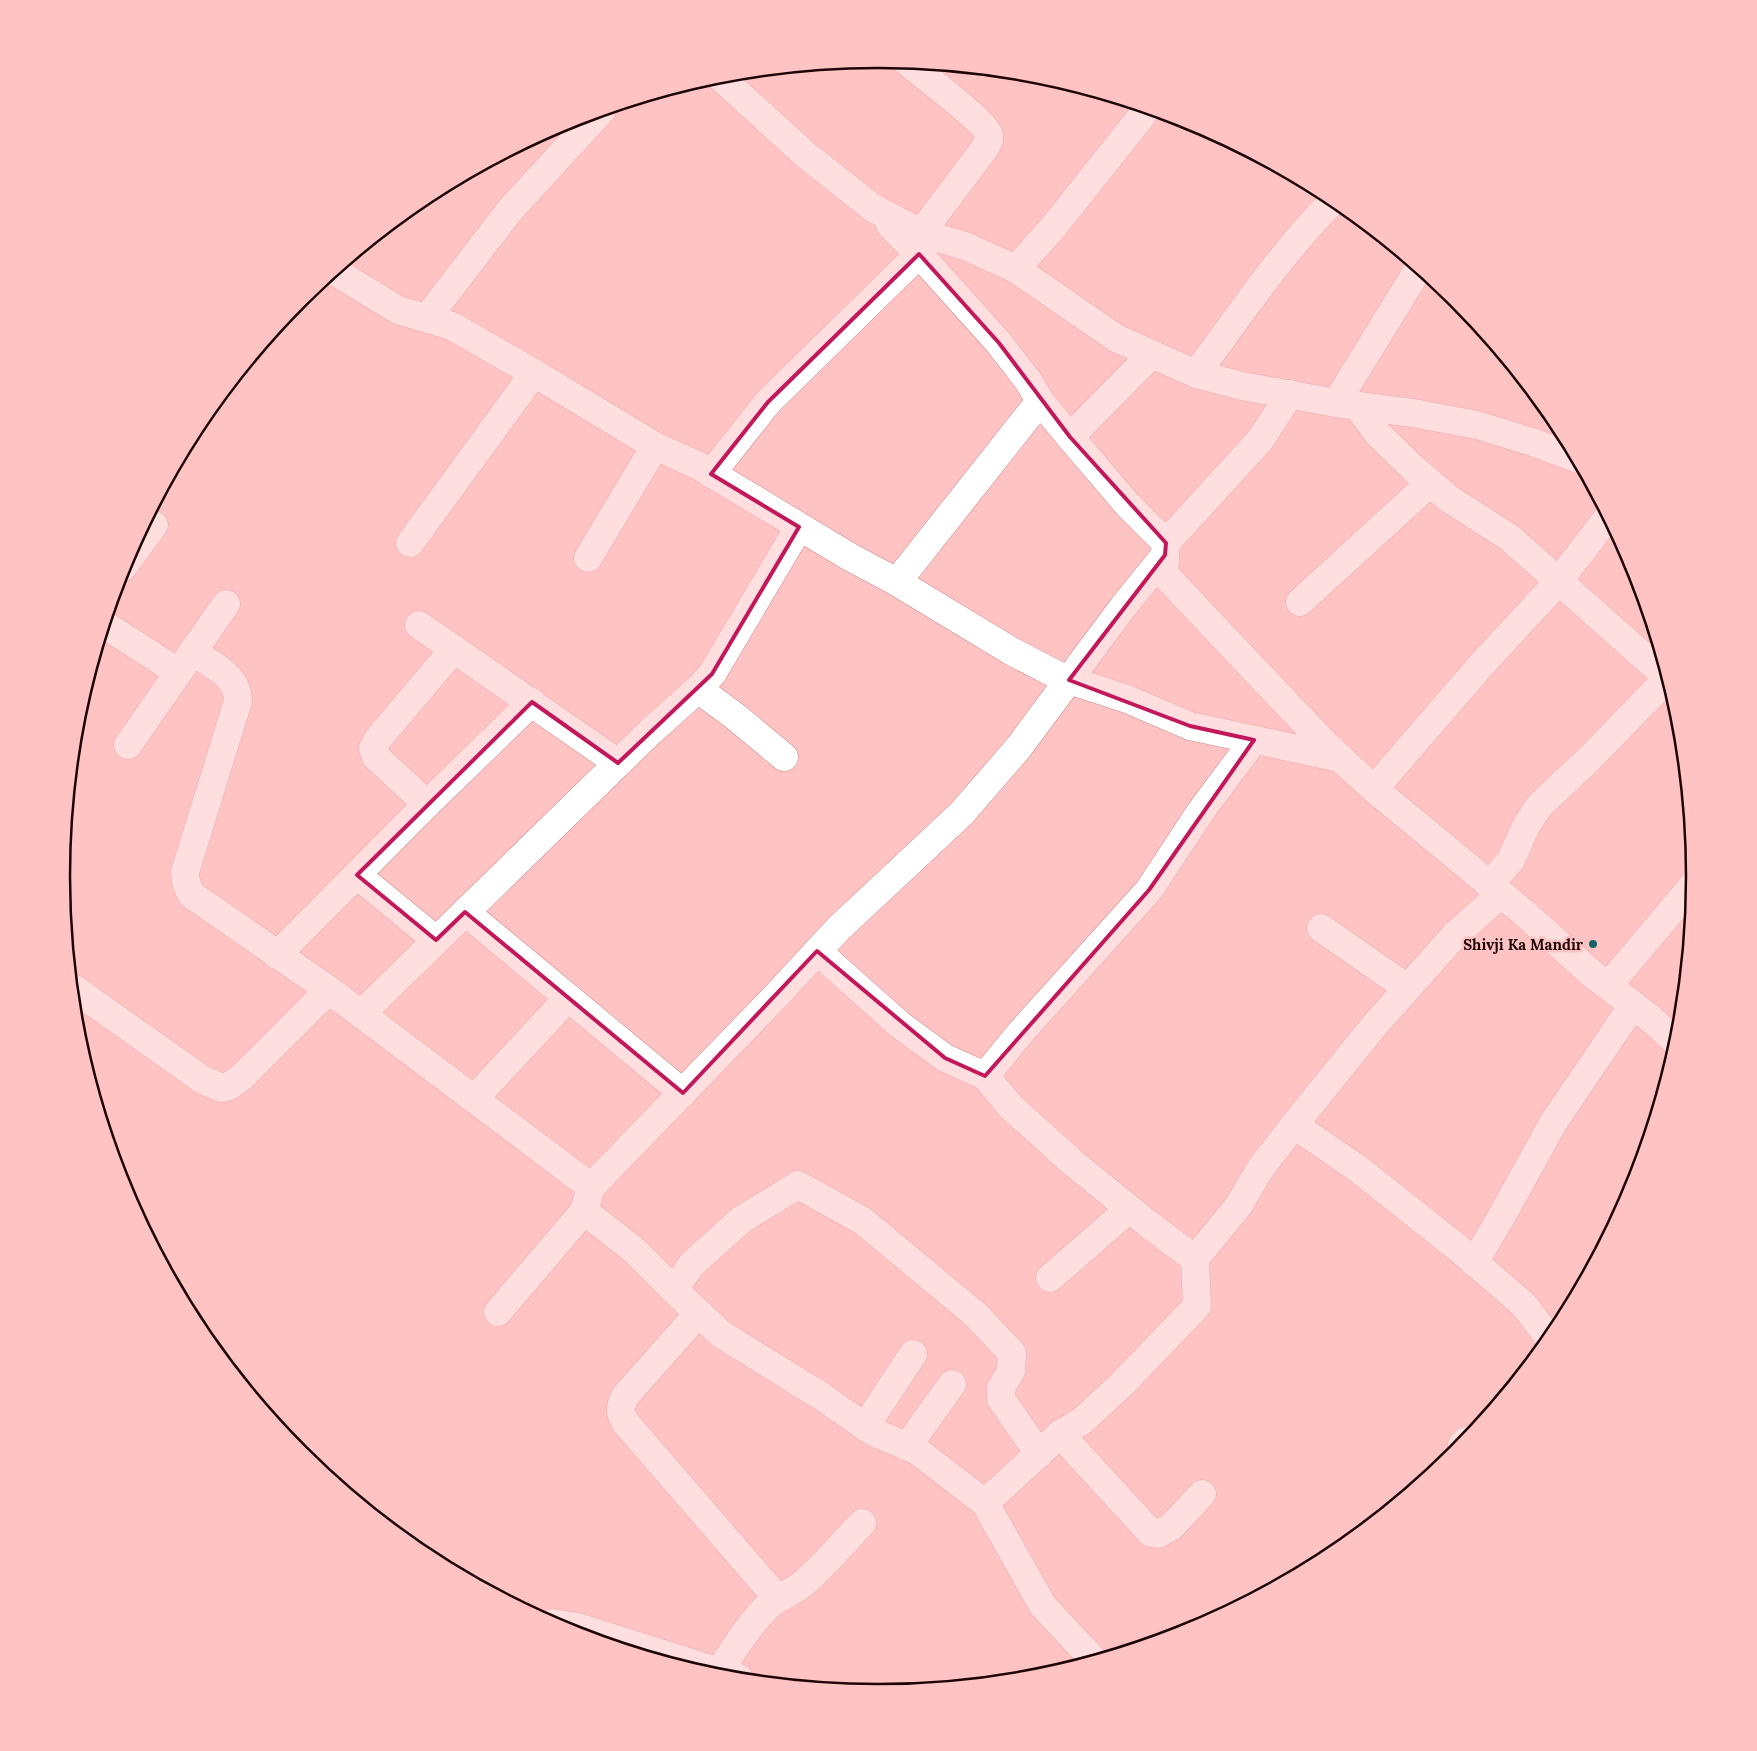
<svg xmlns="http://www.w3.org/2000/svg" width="1757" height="1751" font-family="Lora,serif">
<rect width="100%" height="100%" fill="#ffc3c4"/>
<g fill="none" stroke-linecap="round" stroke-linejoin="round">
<g stroke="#cc8789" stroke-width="29">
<g id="minor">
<path d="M 906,61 C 921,74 983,120 988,133 C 991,139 988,143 985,148 L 921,233"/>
<polyline points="718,75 806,155 873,208 921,233 965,246 1016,269 1116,338 1196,374 1242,386 1336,403 1413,413 1477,425 1535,443 1578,459"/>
<polyline points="890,225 919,254 999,343 1029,382 1040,401 1070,437 1128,505 1166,543 1261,439 1290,394"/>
<polyline points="1016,269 1055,225 1148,108"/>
<polyline points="334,271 398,310 452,326 534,373 655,446 699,466 850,557 897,582 1011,651 1063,678 1127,699 1190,726 1340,758"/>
<polyline points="427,318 510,210 602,110"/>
<path d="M 1196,374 C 1240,315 1282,251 1335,199"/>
<polyline points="1336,403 1419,268"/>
<polyline points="1358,407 1378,434 1414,469 1448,498 1510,538 1668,678"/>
<polyline points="1070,437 1152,354"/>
<polyline points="711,474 768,402 919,254"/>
<polyline points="410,543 534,373"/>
<polyline points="1166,544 1164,574 1325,744 1340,758 1374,789 1523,912 1591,973 1650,1018 1677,1043"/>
<polyline points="588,558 655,446"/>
<polyline points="123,567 154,525"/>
<polyline points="897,582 1040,401"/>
<polyline points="1300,602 1430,483"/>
<polyline points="105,625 178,672"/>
<polyline points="419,625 618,763"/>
<path d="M 192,652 C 211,664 238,675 238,701 L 185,872 C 185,882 187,888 192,895 L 329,990 L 591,1187"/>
<polyline points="698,689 736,717 784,757"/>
<polyline points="128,745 226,604"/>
<polyline points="1374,789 1483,663 1558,582 1608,517"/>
<polyline points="427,804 376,757 373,748 378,739 454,649"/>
<polyline points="357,875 436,940"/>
<polyline points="1489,885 1511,860 1526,826 1539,806 1590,758 1668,678"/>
<polyline points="465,912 683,1093"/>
<polyline points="1321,928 1407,988"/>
<polyline points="817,951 900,1025 945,1058 985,1076 1011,1107 1072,1162 1147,1223 1195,1259"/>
<polyline points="277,955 427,804 532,702"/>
<polyline points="1608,986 1694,884"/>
<polyline points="73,988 203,1080 222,1088 229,1086 242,1077 329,990"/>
<polyline points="361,1014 650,732 698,689 712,674 799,527"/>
<polyline points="985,1076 1022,1031 1149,890 1201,811 1254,740"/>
<polyline points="474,1099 568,998"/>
<polyline points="1294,1125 1357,1168 1458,1248 1524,1305 1550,1339"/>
<polyline points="584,1211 634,1250 674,1290 721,1334 821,1396 873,1432 916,1450 985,1503 1043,1606 1094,1660"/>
<polyline points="1474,1263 1504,1212 1553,1123 1633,1005"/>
<polyline points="1050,1278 1129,1209"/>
<polyline points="674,1290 691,1265 741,1220 798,1185 863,1221 976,1315 1012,1353 1011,1371 1001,1388 1001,1399 1039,1454"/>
<polyline points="498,1312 584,1211 591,1187 776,996 838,929 962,813 1019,747 1123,607 1165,555"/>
<path d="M 698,1314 L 626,1395 C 620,1405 619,1412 625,1422 L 777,1598"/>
<polyline points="865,1427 913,1354"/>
<polyline points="1060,1434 1151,1533 1158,1534 1171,1527 1202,1494"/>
<polyline points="1462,1445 1466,1441"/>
<polyline points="907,1447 952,1384"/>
<polyline points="985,1503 1060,1434 1082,1421 1122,1384 1197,1306 1195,1259 1239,1205 1260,1169 1294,1125 1373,1027 1454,936 1501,894"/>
<polyline points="552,1623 578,1627 739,1678"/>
<path d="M 718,1673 C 733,1651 747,1627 766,1608 C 777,1597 792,1593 804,1583 C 825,1565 843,1543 862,1523"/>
</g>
</g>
<use href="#minor" stroke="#fff" stroke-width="28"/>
</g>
<path d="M0 0H1757V1751H0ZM 919,254 L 999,343 L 1070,437 L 1166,543 L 1165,555 L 1069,680 L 1190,726 L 1254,740 L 1149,890 L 985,1076 L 945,1058 L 817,951 L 683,1093 L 465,912 L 436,940 L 357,875 L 532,702 L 618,763 L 712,674 L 799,527 L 711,474 L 768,402 Z" fill="#ffc3c4" fill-opacity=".55" fill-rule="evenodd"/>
<path fill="none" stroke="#c2185b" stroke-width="4" stroke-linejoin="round" d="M 919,254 L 999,343 L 1070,437 L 1166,543 L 1165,555 L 1069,680 L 1190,726 L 1254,740 L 1149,890 L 985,1076 L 945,1058 L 817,951 L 683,1093 L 465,912 L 436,940 L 357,875 L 532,702 L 618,763 L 712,674 L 799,527 L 711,474 L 768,402 Z"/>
<circle fill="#156567" stroke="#ffc3c4" stroke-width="2" cx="1593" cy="944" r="5"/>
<g text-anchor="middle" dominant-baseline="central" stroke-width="5" stroke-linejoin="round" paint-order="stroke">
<g font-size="15" font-weight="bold" fill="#1d0507" stroke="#ffc3c4" text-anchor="end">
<text x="1583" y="944">Shivji Ka Mandir</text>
</g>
</g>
<path d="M0 0H1757V1751H0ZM70 876a808 808 0 1 1 1616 0a808 808 0 1 1-1616 0Z" fill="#ffc3c4" fill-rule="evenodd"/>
<path fill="none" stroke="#1d0507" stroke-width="2.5" d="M70 876a808 808 0 1 1 1616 0a808 808 0 1 1-1616 0Z"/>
</svg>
